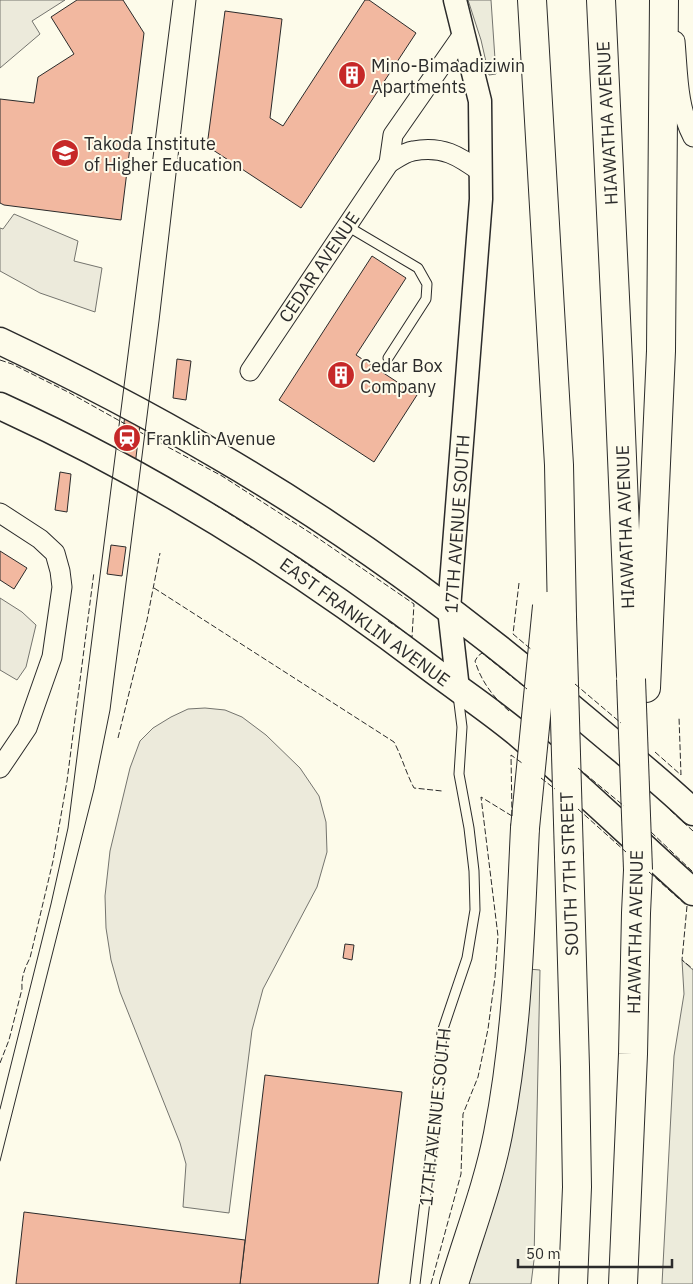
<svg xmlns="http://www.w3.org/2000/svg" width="693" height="1284" font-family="'IBM Plex Sans',sans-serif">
<rect width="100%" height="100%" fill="#fdfbea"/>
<g fill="#ecebdb" stroke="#74746e">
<polygon points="468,0 491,0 496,74 489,75 481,40"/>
<polygon points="682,960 693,970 693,1284 662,1284 674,1056 684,994"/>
<polygon points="528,969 540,970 534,1260 531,1284 467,1284"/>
</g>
<g fill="#eceadb" stroke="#74746e">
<polygon points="0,0 65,0 32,21 40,34 0,68"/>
<polygon points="14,214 78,241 74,261 102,268 95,312 40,293 0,271 0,228 3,229"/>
<polygon points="0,598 22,612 36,625 26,667 17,680 0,670"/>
<polygon points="205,708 225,710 242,717 266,735 300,768 319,796 326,822 327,852 317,887 263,989 252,1030 229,1213 183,1207 186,1164 180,1143 120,992 111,960 106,928 105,896 110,851 130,768 140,741 153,728 171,717 188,709"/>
</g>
<g fill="#f2b8a0" stroke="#2b2b2b">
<polygon points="77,0 123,0 144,33 121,220 4,205 0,203 0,99 34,103 38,77 74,54 51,17"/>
<polygon points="365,0 369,0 416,33 301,208 207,146 225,11 282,19 270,118 283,126"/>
<polygon points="372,256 406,278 356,355 417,395 374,462 279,400"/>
<polygon points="177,359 191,361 186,400 173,398"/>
<polygon points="127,398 143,399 134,474 118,472"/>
<polygon points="60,472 71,474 67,512 55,510"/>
<polygon points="111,545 126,547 122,576 107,574"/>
<polygon points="0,551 27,568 14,589 0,580"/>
<polygon points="345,944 354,945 352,960 343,958"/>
<polygon points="265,1075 402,1092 378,1284 240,1284"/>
<polygon points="24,1212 245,1240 240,1284 16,1284"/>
</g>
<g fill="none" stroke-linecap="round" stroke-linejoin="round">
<g stroke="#2b2b2b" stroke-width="11">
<g id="service">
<polyline points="347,226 418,268 427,284 426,299 388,358"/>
<polyline points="415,1284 437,1102 442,1032 467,958 475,910 474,871 469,828 459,774 462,727 458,695"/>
</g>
</g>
<g stroke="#2b2b2b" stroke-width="21">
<g id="minor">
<path d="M 675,41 C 678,74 677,107 693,137"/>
<path d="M 389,163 C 396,159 405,152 413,151 C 442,145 459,156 481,172"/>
<polyline points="250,371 389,163 393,135 464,33"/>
<polyline points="0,513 40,539 55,553 60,571 62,587 52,657 27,728 0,768"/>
</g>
</g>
<g stroke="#2b2b2b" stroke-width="25">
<polyline id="tertiary" points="455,0 480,101 481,199 449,609 458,689"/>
</g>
<g stroke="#2b2b2b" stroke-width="29">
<g id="secondary">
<path d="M 0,341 C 74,376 147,414 217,455 C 350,532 474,624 591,724 C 625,753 661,781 693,812"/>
<path d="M 0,406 C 154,476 296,566 430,668 C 458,689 488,709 516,732 C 576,783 634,839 693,892"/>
</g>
</g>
<g stroke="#2b2b2b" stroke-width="30">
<g id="motorway">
<polyline points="532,0 559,465 562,617"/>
<polyline points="601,0 618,361 631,675"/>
<polyline points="646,688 661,351 664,0"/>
<polyline points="569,857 575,1067 577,1187 573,1284"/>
<path d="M 454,1284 C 469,1234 488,1185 498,1134 C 518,1033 520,930 525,828"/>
<polyline points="623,1284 633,1054 636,913 638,870"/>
</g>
</g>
<use href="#service" stroke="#fdfbea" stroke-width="9"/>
<use href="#minor" stroke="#fdfbea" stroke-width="19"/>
<use href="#tertiary" stroke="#fdfbea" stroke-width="22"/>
<use href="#secondary" stroke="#fdfbea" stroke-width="26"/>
<use href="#motorway" stroke="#fdfbea" stroke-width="28"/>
<g stroke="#2b2b2b" stroke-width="1">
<polyline points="0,1109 51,904 68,828 173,0"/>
<polyline points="0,1161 94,789 110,710 159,321 196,0"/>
</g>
<g stroke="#2b2b2b" stroke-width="30" stroke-linecap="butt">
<g id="motorway-bridge">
<polyline points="562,617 569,857"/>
<polyline points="631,679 638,870"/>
<polyline points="525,828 547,606"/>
</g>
</g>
<use href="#motorway-bridge" stroke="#fdfbea" stroke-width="28"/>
<g stroke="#2b2b2b" stroke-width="1" stroke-dasharray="6 2.5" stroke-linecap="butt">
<polyline points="0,360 12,364 68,392 127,425"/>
<polyline points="138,431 222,476 312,534 414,604 412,637 388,621"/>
<polyline points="214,504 252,528"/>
<polyline points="294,555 329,579"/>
<polyline points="519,583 513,634 532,650"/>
<path d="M 154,588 L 394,742 C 402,757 406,773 414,788 L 442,791"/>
<polyline points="575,684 621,723"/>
<path d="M 509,711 C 493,697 481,681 475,661 L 478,656 L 482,653 L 527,689"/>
<polyline points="118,738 147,620 160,553"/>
<polyline points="655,752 681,775 679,717"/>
<polyline points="578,768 624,806"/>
<polyline points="541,778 555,789"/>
<polyline points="578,809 626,852"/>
<polyline points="670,810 693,831"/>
<polyline points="512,816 511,755 522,763"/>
<polyline points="651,832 693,872"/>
<polyline points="649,872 687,906 682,960 693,969"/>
<path d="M 0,1063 L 9,1040 L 22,989 C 21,978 25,967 30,958 L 53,861 L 67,781 L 94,572"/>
<polyline points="431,1284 461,1174 463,1114 478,1077 488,1029 495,977 498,936 481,797 512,816"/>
</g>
</g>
<defs>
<g id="building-disc" transform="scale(1.4375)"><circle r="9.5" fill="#c62828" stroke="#fdfbea"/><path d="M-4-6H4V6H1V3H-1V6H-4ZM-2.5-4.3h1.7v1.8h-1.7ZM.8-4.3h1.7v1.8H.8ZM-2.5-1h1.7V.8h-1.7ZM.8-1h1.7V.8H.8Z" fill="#fff"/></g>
<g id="university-disc" transform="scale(1.4375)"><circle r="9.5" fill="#c62828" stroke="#fdfbea"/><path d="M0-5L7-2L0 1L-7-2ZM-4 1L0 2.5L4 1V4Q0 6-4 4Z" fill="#fff"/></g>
<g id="station-disc" transform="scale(1.4375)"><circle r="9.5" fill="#c62828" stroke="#fdfbea"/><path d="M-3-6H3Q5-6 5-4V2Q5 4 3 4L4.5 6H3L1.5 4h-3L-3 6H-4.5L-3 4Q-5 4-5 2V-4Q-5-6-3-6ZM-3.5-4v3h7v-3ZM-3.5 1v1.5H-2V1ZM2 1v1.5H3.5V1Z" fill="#fff"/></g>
</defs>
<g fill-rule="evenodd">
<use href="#building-disc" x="352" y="75"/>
<use href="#university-disc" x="65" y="153"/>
<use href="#building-disc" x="341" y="375"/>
<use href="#station-disc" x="127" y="438"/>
</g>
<g text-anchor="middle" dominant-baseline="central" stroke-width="4" stroke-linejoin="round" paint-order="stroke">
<g font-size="18" fill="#2b2b2b" stroke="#fdfbea" text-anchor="start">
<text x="371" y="65">Mino-Bimaadiziwin<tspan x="371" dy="21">Apartments</tspan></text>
<text x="84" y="143">Takoda Institute<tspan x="84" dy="21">of Higher Education</tspan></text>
<text x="360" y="365">Cedar Box<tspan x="360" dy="21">Company</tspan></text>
<text x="146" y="438">Franklin Avenue</text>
</g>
<g font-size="18" fill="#2b2b2b" stroke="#fdfbea">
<text transform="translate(607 123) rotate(-93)">HIAWATHA AVENUE</text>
<text transform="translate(319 267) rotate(-56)">CEDAR AVENUE</text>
<text transform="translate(457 524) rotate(-86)">17TH AVENUE SOUTH</text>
<text transform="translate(625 527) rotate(-92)">HIAWATHA AVENUE</text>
<text transform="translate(365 622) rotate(36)">EAST FRANKLIN AVENUE</text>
<text transform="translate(569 874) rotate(-92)">SOUTH 7TH STREET</text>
<text transform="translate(635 932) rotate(-89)">HIAWATHA AVENUE</text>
<text transform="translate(435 1117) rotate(-84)">17TH AVENUE SOUTH</text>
</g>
</g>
<path d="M518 1259v8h154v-8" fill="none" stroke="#2b2b2b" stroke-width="2.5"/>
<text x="526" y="1259" font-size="15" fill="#2b2b2b" stroke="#fdfbea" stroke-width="4" paint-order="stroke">50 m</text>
</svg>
